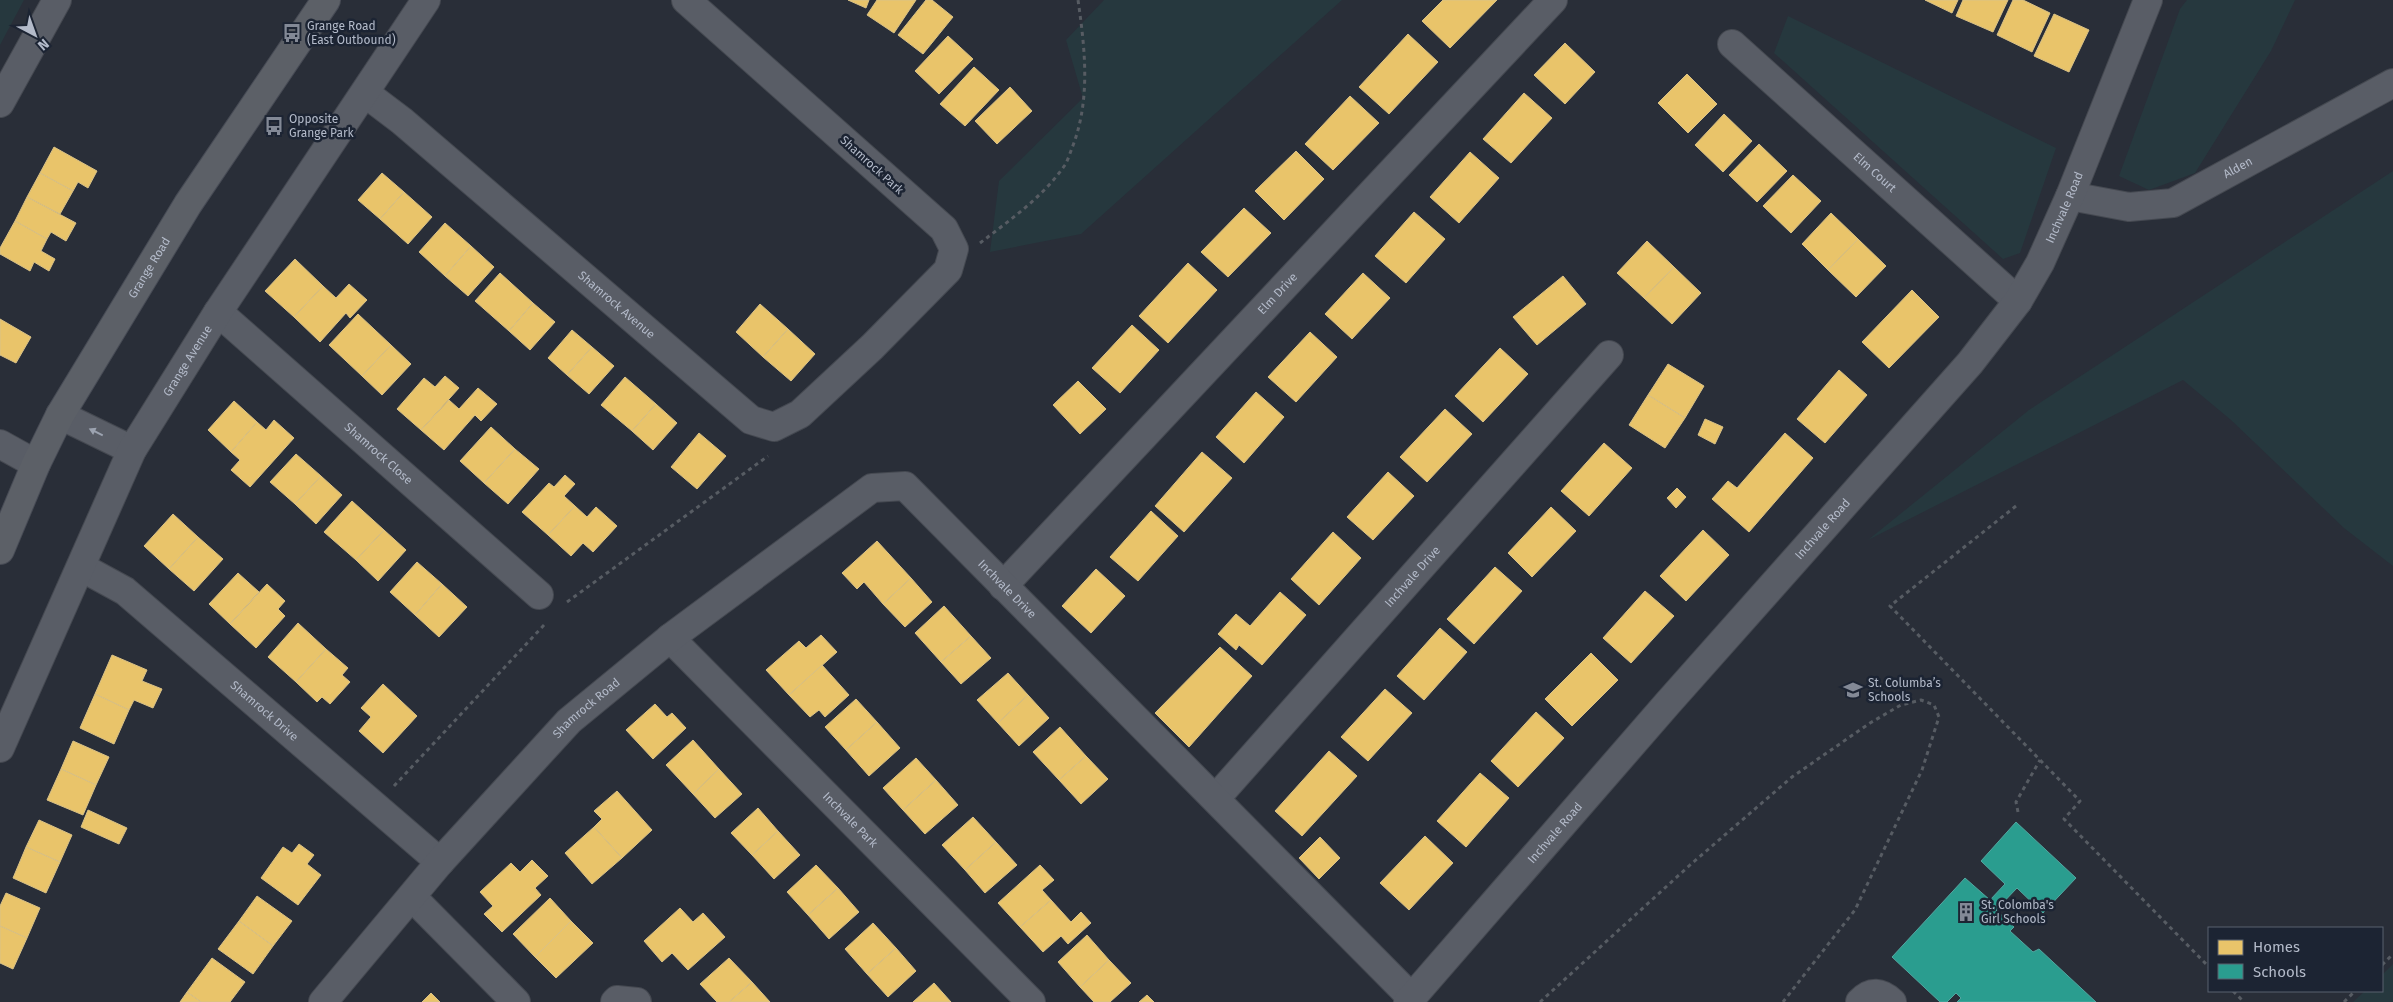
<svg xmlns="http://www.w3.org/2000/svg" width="2393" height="1002" font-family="'Fira Sans',sans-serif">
<rect width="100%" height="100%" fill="#292e38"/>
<g fill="#26383e">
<polygon points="0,0 24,0 0,45"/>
<polygon points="1104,0 1342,0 1081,234 990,252 999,181 1083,98 1066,40"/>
<polygon points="2187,0 2295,0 2271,51 2195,173 2149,190 2119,176 2180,9"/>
<polygon points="1788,16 2056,148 2020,253 2003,259 1774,53"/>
<polygon points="2393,171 2393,566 2344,528 2231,420 2183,380 1868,540 2029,410"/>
<polygon points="2393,964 2393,1002 2353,1002 2365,991 2382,991 2382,975"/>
</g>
<g fill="#e9c46a" stroke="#d9c186">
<polygon points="848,0 869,0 866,8"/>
<polygon points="877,0 916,0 894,33 867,15"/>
<polygon points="926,0 932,0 953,17 923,54 898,35"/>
<polygon points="1443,0 1497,0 1450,48 1422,21"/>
<polygon points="1925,0 1958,0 1952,13"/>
<polygon points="1963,0 2008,0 1993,32 1956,16"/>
<polygon points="2013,0 2023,0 2050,13 2032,52 1997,35"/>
<polygon points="2054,14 2089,30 2069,72 2034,56"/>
<polygon points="1408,34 1438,62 1389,114 1359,87"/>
<polygon points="948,36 973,59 939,94 915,71"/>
<polygon points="1565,43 1595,72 1565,104 1534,75"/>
<polygon points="974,67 999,90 965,126 940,104"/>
<polygon points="1687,74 1717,104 1688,133 1658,103"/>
<polygon points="1010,87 1032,111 997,144 975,121"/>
<polygon points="1524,93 1552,118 1511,163 1483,139"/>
<polygon points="1350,96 1379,123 1333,170 1305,144"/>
<polygon points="1724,114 1752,141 1723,172 1695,145"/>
<polygon points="1759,144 1787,171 1757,202 1729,175"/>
<polygon points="54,147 97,171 88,188 78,182 73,191 40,173"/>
<polygon points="1296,151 1324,179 1284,220 1255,191"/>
<polygon points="1470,152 1499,178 1459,223 1430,197"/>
<polygon points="40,173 73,191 60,214 27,197"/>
<polygon points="382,173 404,192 380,219 358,200"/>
<polygon points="1793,175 1821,201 1791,233 1763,206"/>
<polygon points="404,192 432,217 408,244 380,219"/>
<polygon points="27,197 76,223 66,241 51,232 47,239 15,221"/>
<polygon points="1244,208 1271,233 1228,277 1201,252"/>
<polygon points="1414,212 1445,239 1406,283 1375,256"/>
<polygon points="1831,213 1858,239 1828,270 1802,244"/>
<polygon points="15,221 47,239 41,251 55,259 49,271 34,262 30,271 0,254 0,248"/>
<polygon points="445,223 471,246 445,276 419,252"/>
<polygon points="1858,239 1886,266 1856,297 1828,270"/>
<polygon points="1647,241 1674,267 1644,298 1617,273"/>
<polygon points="471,246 494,267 468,296 445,276"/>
<polygon points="295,259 323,286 294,317 265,291"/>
<polygon points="1188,263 1217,290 1168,343 1139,316"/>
<polygon points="1674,267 1701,293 1672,324 1644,298"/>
<polygon points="500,273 533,303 509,331 475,301"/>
<polygon points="1363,273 1390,298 1352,339 1325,314"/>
<polygon points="1563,276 1586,304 1537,345 1513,317"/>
<polygon points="349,284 367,300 350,318 346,313 320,342 294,317 323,286 336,298"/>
<polygon points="1912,290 1939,317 1889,368 1862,342"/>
<polygon points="533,303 555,322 530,350 509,331"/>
<polygon points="760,304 788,329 763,357 736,332"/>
<polygon points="358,314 391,345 362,376 329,345"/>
<polygon points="0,319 31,337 16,363 0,355"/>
<polygon points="1132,325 1159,350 1120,393 1092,368"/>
<polygon points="788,329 815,354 791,381 763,357"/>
<polygon points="572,330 592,347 567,375 548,358"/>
<polygon points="1310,332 1337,357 1296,402 1268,377"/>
<polygon points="391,345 411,364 382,395 362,376"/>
<polygon points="592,347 614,366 589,394 567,375"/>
<polygon points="1500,348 1528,374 1483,422 1455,396"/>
<polygon points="1668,364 1704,386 1685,418 1648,395"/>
<polygon points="1839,370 1867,395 1825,443 1797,419"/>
<polygon points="445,376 459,388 421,430 397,409 424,378 435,387"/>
<polygon points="625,377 656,404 632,431 601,405"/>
<polygon points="1078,381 1106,409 1080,434 1053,405"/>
<polygon points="478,388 497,404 481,421 475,415 444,450 421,430 449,400 459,409"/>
<polygon points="1256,392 1284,417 1244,463 1216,437"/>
<polygon points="1648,395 1685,418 1665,448 1629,425"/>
<polygon points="234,401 257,422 231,452 208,430"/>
<polygon points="656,404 677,423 653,450 632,431"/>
<polygon points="1445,409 1472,434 1427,482 1400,457"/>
<polygon points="1705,419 1723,427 1715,444 1698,435"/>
<polygon points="274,420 294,438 250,487 231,470 240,460 231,452 257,422 266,430"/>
<polygon points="491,427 515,449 484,483 460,461"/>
<polygon points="699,433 726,456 697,489 671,467"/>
<polygon points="1785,433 1813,458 1749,532 1712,499 1728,481 1737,488"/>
<polygon points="1604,443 1632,468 1589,516 1561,491"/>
<polygon points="515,449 539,469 508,504 484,483"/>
<polygon points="1202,452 1232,478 1184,532 1155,506"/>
<polygon points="296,454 321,476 295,504 270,482"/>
<polygon points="1388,472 1414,496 1373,540 1347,517"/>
<polygon points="565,475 575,484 564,496 575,506 548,535 522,512 549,483 554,487"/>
<polygon points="321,476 342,495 316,524 295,504"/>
<polygon points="1677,488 1686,497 1676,508 1667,498"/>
<polygon points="352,501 384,530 356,560 324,532"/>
<polygon points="575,506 587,517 596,507 617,526 593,552 583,543 571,556 548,535"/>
<polygon points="1551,507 1576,531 1532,577 1508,553"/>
<polygon points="1151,511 1178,536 1138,581 1110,557"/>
<polygon points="173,514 198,537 169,569 144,546"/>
<polygon points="384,530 406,550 378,581 356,560"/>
<polygon points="1703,530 1729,555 1686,601 1660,576"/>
<polygon points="1333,532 1361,558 1319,605 1291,579"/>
<polygon points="198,537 223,559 194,591 169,569"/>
<polygon points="877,541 911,578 883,604 864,582 857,589 842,573"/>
<polygon points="417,562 442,584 415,615 390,592"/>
<polygon points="1495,567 1522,591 1474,644 1447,619"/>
<polygon points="1096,569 1125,596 1091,633 1062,606"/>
<polygon points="238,573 259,592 230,624 209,604"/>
<polygon points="911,578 932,602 905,627 883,604"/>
<polygon points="267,584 285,601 278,609 285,616 256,648 230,624"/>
<polygon points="442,584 467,607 439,637 415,615"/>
<polygon points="1645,591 1674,616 1631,663 1603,638"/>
<polygon points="1280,592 1306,615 1262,665 1239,645 1236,650 1218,634 1236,614 1250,626"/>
<polygon points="944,606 971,636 941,662 915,633"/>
<polygon points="298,623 326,649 296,682 268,657"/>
<polygon points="1440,628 1467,652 1424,700 1397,676"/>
<polygon points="821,635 837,652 789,695 766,670 799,641 806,648"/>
<polygon points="971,636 991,658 961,684 941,662"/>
<polygon points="1220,647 1252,676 1189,747 1155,713"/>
<polygon points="326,649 348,668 342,675 350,682 330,704 322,697 317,702 296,682"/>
<polygon points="1591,653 1618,680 1572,726 1545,699"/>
<polygon points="112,655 147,670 142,681 162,689 153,708 134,700 129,710 95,694"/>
<polygon points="822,665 849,695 825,717 819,710 810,717 789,695"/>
<polygon points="1008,673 1028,695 998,723 977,700"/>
<polygon points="383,684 417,716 383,753 359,731 371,717 361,708"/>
<polygon points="1385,689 1412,713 1368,761 1341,737"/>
<polygon points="95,694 129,710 114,744 80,728"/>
<polygon points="1028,695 1049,718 1019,746 998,723"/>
<polygon points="856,699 877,722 846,750 825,727"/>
<polygon points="655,704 667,717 672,713 686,728 653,759 626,730"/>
<polygon points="1536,712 1564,738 1518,787 1491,761"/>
<polygon points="877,722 900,748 869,776 846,750"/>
<polygon points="1060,727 1086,756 1059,780 1033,752"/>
<polygon points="693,740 719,769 693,794 666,765"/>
<polygon points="73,741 109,757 96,785 61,769"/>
<polygon points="1329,751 1357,776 1302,836 1275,811"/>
<polygon points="1086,756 1108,779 1081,804 1059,780"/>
<polygon points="916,758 936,780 903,810 883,788"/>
<polygon points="61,769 96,785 83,815 47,800"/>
<polygon points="719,769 742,794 715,818 693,794"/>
<polygon points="1480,773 1509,798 1466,847 1437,821"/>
<polygon points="936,780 958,805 925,834 903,810"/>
<polygon points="617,791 652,830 622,858 594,827 602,819 594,811"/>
<polygon points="758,808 778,831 752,855 731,833"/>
<polygon points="88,810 127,828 119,844 81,827"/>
<polygon points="973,817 996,842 965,870 942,845"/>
<polygon points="39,820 72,835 60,862 26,847"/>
<polygon points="594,827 622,858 592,884 565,853"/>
<polygon points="778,831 800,855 774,879 752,855"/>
<polygon points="1425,836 1453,863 1409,910 1380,883"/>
<polygon points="1320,837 1340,858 1319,879 1299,858"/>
<polygon points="996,842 1017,865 985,893 965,870"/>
<polygon points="299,844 314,855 307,864 321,875 298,905 261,878 283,847 292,853"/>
<polygon points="26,847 60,862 46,893 13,878"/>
<polygon points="532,860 548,876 535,888 541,895 502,932 484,914 493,906 480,892 511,863 520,872"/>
<polygon points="816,865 838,888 808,915 787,892"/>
<polygon points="1040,865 1054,880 1042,890 1051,900 1020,927 998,903"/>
<polygon points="838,888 859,912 829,939 808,915"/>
<polygon points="6,893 40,908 27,938 0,926 0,906"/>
<polygon points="257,896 292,921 273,946 239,921"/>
<polygon points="550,898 571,921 535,957 513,934"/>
<polygon points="1051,900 1071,922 1081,912 1091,923 1068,944 1061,936 1043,952 1020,927"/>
<polygon points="680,908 693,922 703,913 725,937 688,970 672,953 662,962 644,941"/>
<polygon points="239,921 273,946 253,974 218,949"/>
<polygon points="571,921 593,943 556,978 535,957"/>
<polygon points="873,923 896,948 867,974 845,949"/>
<polygon points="0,926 27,938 13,969 0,963"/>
<polygon points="1087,935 1109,960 1080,987 1058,962"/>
<polygon points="896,948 916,971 888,997 867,974"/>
<polygon points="212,958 245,982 230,1002 201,1002 187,992"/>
<polygon points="729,958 752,982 729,1002 717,1002 700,984"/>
<polygon points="1109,960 1131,983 1110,1002 1094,1002 1080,987"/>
<polygon points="752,982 770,1002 729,1002"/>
<polygon points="934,983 951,1002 913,1002"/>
<polygon points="187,992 201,1002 180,1002"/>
<polygon points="431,993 440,1002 422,1002"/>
<polygon points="1147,995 1154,1002 1139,1002"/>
</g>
<polygon fill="#2a9d8f" stroke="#53a6a0" points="2016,822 2076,878 2043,913 2017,888 1996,910 2014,927 2010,931 2033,952 2039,949 2096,1002 1957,1002 1961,998 1956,993 1947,1002 1940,1002 1892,957 1965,878 1990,900 2005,884 1981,861"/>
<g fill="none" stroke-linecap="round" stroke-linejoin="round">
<g stroke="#454951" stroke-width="30">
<g id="minor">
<path id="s1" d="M 1732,44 L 2018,301"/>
<path id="s2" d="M 365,93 L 402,121 L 751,420 L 774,427 L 800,414 L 872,347 L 948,270 L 954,249 L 944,229 L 686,0"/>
<polyline points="0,103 57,0"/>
<path id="s3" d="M 2070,196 L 2129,207 L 2173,203 L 2393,83"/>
<path id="s4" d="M 218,312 L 539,595"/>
<polyline points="60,415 132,450"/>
<polyline points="0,444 36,464"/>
<path id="s5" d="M 81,567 L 125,591 L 440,862"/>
<path id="s6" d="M 1003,586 L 1553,0"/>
<path id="s7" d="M 670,638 L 1031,1002"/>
<path id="s8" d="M 0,748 L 132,450 L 218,312 L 426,0"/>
<path id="s9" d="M 1216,798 L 1609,355"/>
<polyline points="413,898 516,1002"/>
<path id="s10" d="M 323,1002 L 440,862 L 569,721 L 670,638 L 872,488 L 905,486 L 1412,998"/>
<polyline points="615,1002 617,1000 637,1002"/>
<path id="s11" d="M 1408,1002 L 1667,704 L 1970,363 L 2018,301 L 2040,263 L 2070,196 L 2148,0"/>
<path d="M 1860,1002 C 1871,990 1881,992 1892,1002"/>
</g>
</g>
<g stroke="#474b55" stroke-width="30">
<g id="major">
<path id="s12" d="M 0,550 L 36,464 L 60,415 L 188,204 L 326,0"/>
</g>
</g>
<g stroke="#575c63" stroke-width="3" stroke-dasharray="4 4" stroke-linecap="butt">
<path d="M 980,243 C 1010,220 1043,197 1065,165 C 1068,160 1070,153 1072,148 C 1091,100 1085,49 1078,0"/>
<polyline points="2016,506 1890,606 2080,801 2064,819 2209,967"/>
<polyline points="567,602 768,456"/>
<polyline points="394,786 545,624"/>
<polyline points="2018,812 2016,802 2040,760"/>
<polyline points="2382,965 2393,954"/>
<polyline points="2233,991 2244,1002"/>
<polyline points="1540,1002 1690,865 1792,777 1870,723 1901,705 1921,700 1934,705 1939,717 1922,770 1855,910 1783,1002"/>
<polyline points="2344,1002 2355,991"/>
</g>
<use href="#minor" stroke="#595d66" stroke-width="28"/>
<use href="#major" stroke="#5c6067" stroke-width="28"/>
</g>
<defs><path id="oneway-solid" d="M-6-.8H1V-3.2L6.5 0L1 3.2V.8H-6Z" transform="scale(1.25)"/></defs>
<use fill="#9ca3b0" href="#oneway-solid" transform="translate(96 432) rotate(-154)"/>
<defs>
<g id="bus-bare" transform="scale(1.5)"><path d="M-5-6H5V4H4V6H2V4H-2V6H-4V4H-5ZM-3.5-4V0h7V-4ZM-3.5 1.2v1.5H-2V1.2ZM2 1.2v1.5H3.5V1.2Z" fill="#838996" stroke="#1c2433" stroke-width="2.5" paint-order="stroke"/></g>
<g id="school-bare" transform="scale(1.5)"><path d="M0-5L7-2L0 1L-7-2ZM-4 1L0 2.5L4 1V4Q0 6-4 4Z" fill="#838996" stroke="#1c2433" stroke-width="2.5" paint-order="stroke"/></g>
<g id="building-bare" transform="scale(1.5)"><path d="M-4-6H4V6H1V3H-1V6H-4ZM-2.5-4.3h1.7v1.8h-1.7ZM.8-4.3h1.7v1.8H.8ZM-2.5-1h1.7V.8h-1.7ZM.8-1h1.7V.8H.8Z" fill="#838996" stroke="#1c2433" stroke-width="2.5" paint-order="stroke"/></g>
</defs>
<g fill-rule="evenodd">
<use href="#bus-bare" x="292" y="33"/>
<use href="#bus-bare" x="274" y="126"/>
<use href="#school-bare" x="1853" y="690"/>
<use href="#building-bare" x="1966" y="912"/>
</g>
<g text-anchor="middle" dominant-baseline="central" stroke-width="5" stroke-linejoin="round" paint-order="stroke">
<g font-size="12" fill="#b3bac9" stroke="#1c2433" text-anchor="start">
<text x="307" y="26">Grange Road<tspan x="307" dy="14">(East Outbound)</tspan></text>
<text x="289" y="119">Opposite<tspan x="289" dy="14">Grange Park</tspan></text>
<text x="1868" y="683">St. Columba’s<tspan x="1868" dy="14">Schools</tspan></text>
<text x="1981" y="905">St. Colomba's<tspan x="1981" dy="14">Girl Schools</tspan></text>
</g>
<g font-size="12" fill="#b3bac9" stroke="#1c2433">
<text transform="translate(872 165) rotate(42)">Shamrock Park</text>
<text stroke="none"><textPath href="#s3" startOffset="178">Alden</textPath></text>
<text stroke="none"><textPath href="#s1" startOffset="192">Elm Court</textPath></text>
<text stroke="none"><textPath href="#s11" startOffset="1034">Inchvale Road</textPath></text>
<text stroke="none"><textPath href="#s12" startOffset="320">Grange Road</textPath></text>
<text stroke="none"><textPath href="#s6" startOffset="401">Elm Drive</textPath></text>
<text stroke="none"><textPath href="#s2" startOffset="329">Shamrock Avenue</textPath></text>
<text stroke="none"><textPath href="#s8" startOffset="431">Grange Avenue</textPath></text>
<text stroke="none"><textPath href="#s4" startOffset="214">Shamrock Close</textPath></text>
<text stroke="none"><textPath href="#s11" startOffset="629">Inchvale Road</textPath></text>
<text stroke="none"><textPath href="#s9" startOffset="296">Inchvale Drive</textPath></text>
<text stroke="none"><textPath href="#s10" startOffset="934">Inchvale Drive</textPath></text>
<text stroke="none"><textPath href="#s10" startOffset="395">Shamrock Road</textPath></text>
<text stroke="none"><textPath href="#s5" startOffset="234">Shamrock Drive</textPath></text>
<text stroke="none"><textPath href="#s7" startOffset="256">Inchvale Park</textPath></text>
<text stroke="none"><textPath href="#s11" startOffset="224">Inchvale Road</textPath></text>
</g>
</g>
<rect x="2208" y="927" width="175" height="65" fill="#1c2433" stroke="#58606f"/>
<rect x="2218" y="940" width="25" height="15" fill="#e9c46a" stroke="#58606f"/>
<text x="2253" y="952" font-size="15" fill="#b3bac9">Homes</text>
<rect x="2218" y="964" width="25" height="15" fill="#2a9d8f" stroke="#58606f"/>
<text x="2253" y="977" font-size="15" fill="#b3bac9">Schools</text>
<g transform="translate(35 35) rotate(139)" stroke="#1c2433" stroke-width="4" paint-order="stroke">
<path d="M0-4L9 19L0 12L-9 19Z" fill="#b3bac9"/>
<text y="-8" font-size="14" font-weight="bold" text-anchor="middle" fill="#b3bac9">N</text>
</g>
</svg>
